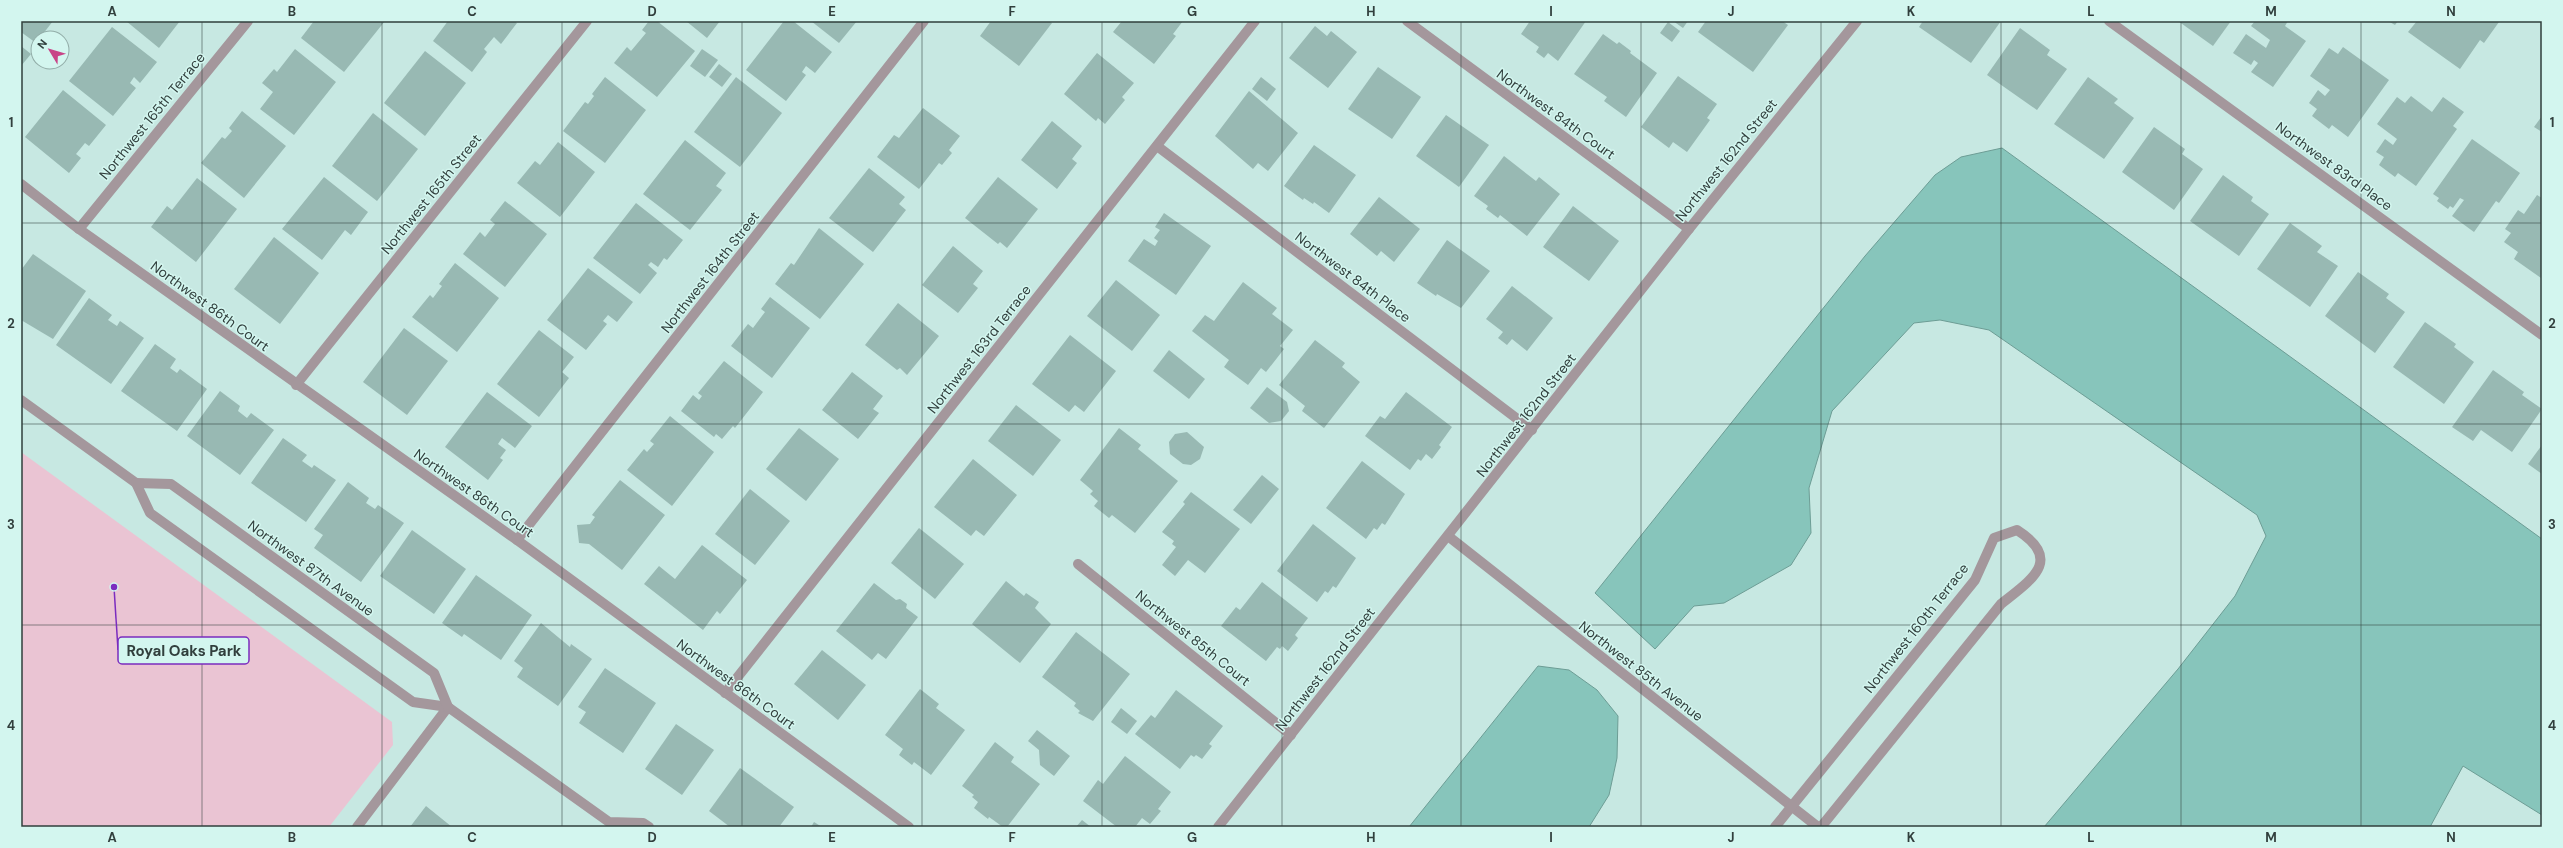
<svg xmlns="http://www.w3.org/2000/svg" width="2563" height="848" font-family="'DM Sans',sans-serif">
<rect width="100%" height="100%" fill="#c7e8e2"/>
<polygon fill="#eac4d3" points="21,452 392,722 393,745 329,827 21,827"/>
<g fill="#87c5bb" stroke="#6d9d95">
<polygon points="2002,148 2542,539 2542,815 2463,766 2430,827 2044,827 2178,669 2235,596 2266,536 2257,515 1989,330 1940,320 1914,323 1832,411 1809,488 1811,533 1791,565 1724,603 1694,606 1655,649 1595,593 1865,256 1935,175 1961,157"/>
<polygon points="1538,666 1569,670 1597,690 1618,716 1617,758 1609,795 1589,827 1409,827"/>
</g>
<g fill="#98b9b3">
<polygon points="21,21 53,21 36,43 21,32"/>
<polygon points="126,21 180,21 159,48"/>
<polygon points="314,21 385,21 344,72 301,38"/>
<polygon points="448,21 514,21 517,23 501,44 494,37 484,49 487,52 472,72 433,41"/>
<polygon points="649,21 657,21 695,51 657,97 614,63 627,47 631,51 646,33 642,30"/>
<polygon points="686,21 720,21 707,38"/>
<polygon points="784,21 793,21 832,52 815,73 806,66 802,72 806,75 786,101 746,70"/>
<polygon points="811,21 857,21 839,43"/>
<polygon points="991,21 1049,21 1052,23 1019,66 980,36"/>
<polygon points="1122,21 1183,21 1173,34 1176,36 1154,64 1113,32"/>
<polygon points="1530,21 1586,21 1558,61 1548,53 1544,58 1536,52 1539,47 1521,34"/>
<polygon points="1673,21 1688,21 1683,28"/>
<polygon points="1706,21 1782,21 1788,25 1753,72 1698,32"/>
<polygon points="1923,21 2001,21 1971,63 1919,27"/>
<polygon points="2178,21 2231,21 2213,46"/>
<polygon points="2255,21 2288,21 2285,26 2306,41 2273,87 2251,72 2258,63 2254,60 2251,65 2233,53 2246,34 2266,48 2270,40 2251,26"/>
<polygon points="2388,21 2398,21 2395,25"/>
<polygon points="2417,21 2498,21 2499,22 2484,43 2480,40 2460,69 2408,32"/>
<polygon points="1668,22 1680,31 1672,42 1660,33"/>
<polygon points="1315,26 1327,36 1331,31 1357,52 1328,88 1289,58"/>
<polygon points="112,27 157,62 140,83 134,77 130,83 136,88 113,116 69,81"/>
<polygon points="2020,28 2050,50 2047,55 2067,69 2037,110 1987,75"/>
<polygon points="1603,34 1617,44 1619,42 1631,51 1630,53 1657,73 1626,117 1604,101 1607,97 1574,74"/>
<polygon points="21,46 31,54 21,66"/>
<polygon points="2343,47 2389,80 2348,137 2332,125 2329,129 2312,116 2317,109 2309,103 2318,90 2325,96 2330,90 2310,76 2329,48 2338,54"/>
<polygon points="295,49 336,82 294,135 260,109 273,92 262,83 274,69 277,72"/>
<polygon points="702,49 718,60 705,77 690,66"/>
<polygon points="425,51 466,83 425,136 384,103"/>
<polygon points="1097,53 1134,83 1122,97 1125,100 1105,124 1098,118 1096,121 1064,94"/>
<polygon points="719,64 732,74 722,87 709,77"/>
<polygon points="1378,67 1421,97 1392,139 1348,109"/>
<polygon points="1678,76 1717,104 1707,118 1710,120 1687,152 1673,142 1669,148 1641,127"/>
<polygon points="605,77 646,110 605,163 563,131 585,102 588,104 594,96 592,94"/>
<polygon points="736,77 782,113 740,167 694,132"/>
<polygon points="1261,77 1276,89 1267,101 1252,89"/>
<polygon points="2088,77 2118,99 2114,103 2134,118 2104,159 2054,124"/>
<polygon points="63,90 106,125 89,146 85,143 76,154 81,158 69,173 25,137"/>
<polygon points="1249,91 1298,133 1268,171 1258,163 1253,169 1215,136"/>
<polygon points="2411,96 2432,112 2443,97 2464,112 2453,126 2457,129 2416,186 2398,173 2395,177 2379,165 2384,157 2376,152 2385,139 2393,145 2397,139 2377,124 2397,97 2405,103"/>
<polygon points="923,108 960,136 949,150 952,153 942,165 939,163 919,189 877,157 894,135 899,138"/>
<polygon points="242,111 286,146 244,198 201,163 222,137 225,139 232,131 229,128"/>
<polygon points="373,113 418,149 377,201 332,166"/>
<polygon points="1446,115 1489,145 1459,187 1416,156"/>
<polygon points="2542,116 2542,132 2534,127"/>
<polygon points="1052,121 1082,146 1072,159 1077,163 1057,189 1021,160"/>
<polygon points="2154,127 2185,149 2182,154 2203,169 2174,210 2122,172"/>
<polygon points="2472,139 2520,173 2499,203 2496,201 2474,232 2452,216 2464,200 2460,198 2453,208 2450,206 2448,209 2437,201 2439,198 2433,194"/>
<polygon points="685,140 726,173 716,186 722,190 690,230 643,194"/>
<polygon points="558,142 595,172 560,217 517,183 535,161 540,165"/>
<polygon points="1314,145 1356,175 1329,213 1314,202 1313,204 1304,198 1303,200 1284,186"/>
<polygon points="1504,156 1536,181 1539,177 1560,194 1527,236 1500,215 1498,218 1486,209 1488,206 1474,196"/>
<polygon points="869,168 905,197 899,204 906,210 873,252 829,218"/>
<polygon points="2223,175 2253,197 2251,201 2269,214 2239,256 2190,221"/>
<polygon points="324,177 368,212 351,235 345,230 322,260 282,229"/>
<polygon points="998,177 1038,209 1007,248 1000,242 998,244 965,218"/>
<polygon points="197,178 237,209 196,262 151,227 167,206 172,210"/>
<polygon points="2537,195 2542,198 2541,278 2514,259 2518,252 2504,242 2511,233 2505,229 2518,210 2524,214"/>
<polygon points="1379,197 1420,229 1394,262 1381,251 1377,256 1350,234"/>
<polygon points="505,201 547,234 505,287 463,254 480,232 485,237 495,224 490,220"/>
<polygon points="636,203 683,240 667,260 664,258 658,267 651,262 648,265 657,273 640,294 593,258"/>
<polygon points="1573,206 1619,241 1589,281 1543,247"/>
<polygon points="1164,213 1211,246 1176,295 1128,261 1144,239 1155,246 1158,241 1154,238 1160,230 1155,227"/>
<polygon points="2290,223 2322,246 2317,252 2338,266 2310,307 2257,269"/>
<polygon points="819,228 864,264 820,319 775,284 791,263 794,265"/>
<polygon points="274,237 319,273 280,324 234,289"/>
<polygon points="1447,240 1490,271 1461,308 1437,294 1436,296 1417,283"/>
<polygon points="953,246 983,271 973,284 978,288 958,313 922,285"/>
<polygon points="33,254 86,291 53,339 21,320 21,270"/>
<polygon points="455,263 499,298 457,352 412,317 430,295 433,298 442,286 439,284"/>
<polygon points="588,268 633,302 617,322 608,315 603,321 607,324 586,350 547,320"/>
<polygon points="2358,272 2389,294 2386,298 2405,312 2375,353 2325,316"/>
<polygon points="1116,280 1160,315 1132,351 1087,316"/>
<polygon points="1243,282 1277,308 1272,314 1293,330 1280,346 1284,349 1266,372 1261,368 1248,385 1224,367 1229,360 1192,331 1205,315 1214,321"/>
<polygon points="1512,286 1553,318 1527,351 1512,339 1507,345 1498,338 1503,332 1486,319"/>
<polygon points="770,297 810,328 772,378 731,346 748,324 753,328 765,312 761,309"/>
<polygon points="89,298 112,315 108,320 117,326 120,321 144,338 111,384 56,345"/>
<polygon points="898,303 939,336 907,375 900,368 897,370 865,345"/>
<polygon points="2425,322 2456,344 2454,347 2474,362 2444,404 2393,367"/>
<polygon points="404,328 448,361 407,415 363,382"/>
<polygon points="539,330 574,357 562,372 569,378 539,417 497,384"/>
<polygon points="1070,335 1116,371 1084,412 1075,405 1069,412 1032,384"/>
<polygon points="1315,340 1345,363 1342,367 1360,382 1324,428 1302,411 1305,406 1279,385"/>
<polygon points="155,344 176,359 170,368 177,373 180,369 207,389 177,431 121,391"/>
<polygon points="1169,350 1205,379 1189,399 1153,371"/>
<polygon points="724,361 763,392 735,428 733,426 722,439 716,434 714,437 681,411 693,395 699,400 702,396 698,393"/>
<polygon points="2493,370 2524,392 2522,395 2542,409 2512,452 2481,430 2473,441 2452,427"/>
<polygon points="852,372 883,396 873,409 879,413 858,439 822,410"/>
<polygon points="1267,387 1287,402 1289,411 1281,421 1269,423 1250,408"/>
<polygon points="220,391 240,406 238,411 247,418 251,413 274,430 240,475 187,436"/>
<polygon points="487,392 532,426 515,448 502,438 498,444 506,450 500,458 503,460 488,480 445,447"/>
<polygon points="1406,392 1452,427 1439,445 1441,447 1432,459 1426,454 1421,461 1418,459 1410,470 1365,436 1380,416 1385,419"/>
<polygon points="1016,405 1061,440 1033,476 988,441"/>
<polygon points="670,416 714,452 672,506 627,470 644,449 647,452 654,444 650,441"/>
<polygon points="799,428 839,459 806,501 766,469"/>
<polygon points="1119,428 1141,445 1138,449 1178,481 1135,533 1112,515 1109,518 1094,506 1098,501 1090,494 1093,491 1080,480"/>
<polygon points="1187,432 1204,447 1200,459 1191,465 1183,464 1170,454 1169,442 1175,434"/>
<polygon points="283,438 307,455 302,461 312,468 314,465 336,480 306,522 251,483"/>
<polygon points="2542,445 2542,474 2528,464"/>
<polygon points="973,459 1017,495 984,536 976,530 971,536 934,507"/>
<polygon points="1362,461 1405,494 1385,525 1382,523 1377,530 1374,528 1366,539 1326,508"/>
<polygon points="1262,475 1279,489 1251,524 1233,510"/>
<polygon points="620,480 665,515 622,570 589,544 579,543 577,525 590,524 595,517 592,515"/>
<polygon points="348,482 369,498 366,503 375,509 378,505 404,523 361,582 314,548 323,535 314,529"/>
<polygon points="750,489 790,521 755,565 715,534"/>
<polygon points="1191,492 1240,529 1205,573 1188,560 1175,576 1162,565 1176,547 1172,544 1174,541 1162,532 1185,504 1183,502"/>
<polygon points="1313,524 1356,558 1336,588 1333,586 1328,593 1325,591 1317,602 1277,571"/>
<polygon points="919,528 964,564 935,599 891,563"/>
<polygon points="412,530 466,569 434,614 380,576"/>
<polygon points="702,545 747,580 720,614 717,611 703,630 644,584 659,566 675,579"/>
<polygon points="476,575 532,615 501,660 464,634 462,637 442,623"/>
<polygon points="1006,581 1024,596 1026,593 1039,602 1035,608 1051,624 1020,663 972,624"/>
<polygon points="1262,582 1308,618 1295,635 1298,638 1288,651 1282,646 1280,649 1277,647 1266,661 1221,626 1236,607 1240,610"/>
<polygon points="874,583 896,600 900,599 907,604 906,608 918,617 886,659 878,653 872,660 836,631"/>
<polygon points="541,623 570,647 571,644 592,659 558,706 517,677 523,668 514,661"/>
<polygon points="1076,632 1130,674 1093,721 1078,713 1080,711 1074,706 1076,703 1042,677"/>
<polygon points="822,650 866,685 838,720 794,684"/>
<polygon points="605,668 656,703 623,753 579,723 586,712 578,707"/>
<polygon points="920,689 939,704 936,708 965,730 931,775 914,762 912,765 899,755 903,749 885,735"/>
<polygon points="1176,690 1223,726 1209,744 1212,746 1202,759 1196,755 1194,757 1191,755 1180,769 1135,734 1151,715 1155,718"/>
<polygon points="1121,708 1137,721 1127,734 1111,722"/>
<polygon points="676,724 714,750 682,795 645,769"/>
<polygon points="1037,730 1070,756 1054,776 1040,765 1039,750 1028,741"/>
<polygon points="995,742 1014,757 1011,762 1040,784 1007,827 1003,827 989,817 988,819 974,808 978,802 972,797 974,795 962,786"/>
<polygon points="1125,756 1171,792 1158,809 1161,811 1150,824 1142,818 1135,827 1117,827 1083,801 1098,780 1103,784"/>
<polygon points="740,768 794,807 779,827 730,827 709,811"/>
<polygon points="426,806 452,827 410,827"/>
<polygon points="1082,820 1091,827 1076,827"/>
<polygon points="814,822 822,827 811,827"/>
</g>
<g fill="none" stroke-linecap="round" stroke-linejoin="round">
<g stroke="#a4979c" stroke-width="10">
<polyline points="1407,21 1689,229"/>
<polyline points="2109,21 2542,335"/>
<polyline points="1157,146 1532,430"/>
<polyline points="21,184 79,229 517,540 909,827"/>
<polyline points="79,229 248,21"/>
<polyline points="296,385 587,21"/>
<polyline points="1448,536 1818,827"/>
<polyline points="517,540 924,21"/>
<polyline points="1078,564 1291,735"/>
<polyline points="725,693 1255,21"/>
<polyline points="357,827 448,707"/>
<polyline points="1218,827 1689,229 1857,21"/>
<path d="M 1775,827 L 1975,580 L 1994,538 L 2017,530 C 2064,560 2031,580 2001,604 L 1821,827"/>
</g>
<g stroke="#a4979c" stroke-width="10">
<polyline points="21,400 136,483 150,513 413,702 448,707 609,822 643,823 649,827"/>
<polyline points="136,483 171,484 434,673 448,707"/>
</g>
</g>
<path fill="none" stroke="#313f3d" stroke-width="1" stroke-opacity="0.55" d="M 202,21 L 202,827M 382,21 L 382,827M 562,21 L 562,827M 742,21 L 742,827M 922,21 L 922,827M 1102,21 L 1102,827M 1282,21 L 1282,827M 1461,21 L 1461,827M 1641,21 L 1641,827M 1821,21 L 1821,827M 2001,21 L 2001,827M 2181,21 L 2181,827M 2361,21 L 2361,827M 21,223 L 2542,223M 21,424 L 2542,424M 21,625 L 2542,625"/>
<g text-anchor="middle" dominant-baseline="central" stroke-width="3" stroke-linejoin="round" paint-order="stroke">
<g font-size="14" fill="#313f3d" stroke="#d3f6ef">
<text transform="translate(1556 114) rotate(36)">Northwest 84th Court</text>
<text transform="translate(152 116) rotate(-51)">Northwest 165th Terrace</text>
<text transform="translate(1726 160) rotate(-51)">Northwest 162nd Street</text>
<text transform="translate(2334 166) rotate(36)">Northwest 83rd Place</text>
<text transform="translate(431 194) rotate(-51)">Northwest 165th Street</text>
<text transform="translate(710 272) rotate(-52)">Northwest 164th Street</text>
<text transform="translate(1353 277) rotate(37)">Northwest 84th Place</text>
<text transform="translate(210 306) rotate(36)">Northwest 86th Court</text>
<text transform="translate(979 349) rotate(-52)">Northwest 163rd Terrace</text>
<text transform="translate(1526 415) rotate(-52)">Northwest 162nd Street</text>
<text transform="translate(474 493) rotate(35)">Northwest 86th Court</text>
<text transform="translate(311 568) rotate(36)">Northwest 87th Avenue</text>
<text transform="translate(1916 628) rotate(-52)">Northwest 160th Terrace</text>
<text transform="translate(1193 638) rotate(39)">Northwest 85th Court</text>
<text transform="translate(1325 669) rotate(-52)">Northwest 162nd Street</text>
<text transform="translate(1641 671) rotate(38)">Northwest 85th Avenue</text>
<text transform="translate(736 684) rotate(36)">Northwest 86th Court</text>
</g>
</g>
<path fill="none" stroke="#7b2cbf" stroke-width="1.5" d="M114 587L118 650"/>
<circle fill="#7b2cbf" stroke="#d3f6ef" stroke-width="1.5" cx="114" cy="587" r="4"/>
<rect fill="#d3f6ef" stroke="#7b2cbf" stroke-width="1.5" x="118" y="637" width="131" height="27" rx="4"/>
<g font-size="15" text-anchor="middle" font-weight="bold" fill="#313f3d">
<text x="184" y="656">Royal Oaks Park</text>
</g>
<rect width="2563" height="848" fill="none" stroke="#d3f6ef" stroke-width="44"/>
<g transform="translate(50 50) rotate(308)"><circle r="19" fill="#d3f6ef" stroke="#92ada8"/>
<path d="M0-3L7 15L0 10L-7 15Z" fill="#c84487"/>
<text y="-6" font-size="11" font-weight="bold" text-anchor="middle" fill="#313f3d">N</text>
</g>
<rect x="22" y="22" width="2519" height="804" fill="none" stroke="#313f3d" stroke-width="1.5"/>
<g font-size="13" text-anchor="middle" font-weight="bold" fill="#313f3d">
<text x="112" y="16">A</text>
<text x="292" y="16">B</text>
<text x="472" y="16">C</text>
<text x="652" y="16">D</text>
<text x="832" y="16">E</text>
<text x="1012" y="16">F</text>
<text x="1192" y="16">G</text>
<text x="1371" y="16">H</text>
<text x="1551" y="16">I</text>
<text x="1731" y="16">J</text>
<text x="1911" y="16">K</text>
<text x="2091" y="16">L</text>
<text x="2271" y="16">M</text>
<text x="2451" y="16">N</text>
<text x="11" y="127">1</text>
<text x="2552" y="127">1</text>
<text x="11" y="328">2</text>
<text x="2552" y="328">2</text>
<text x="11" y="529">3</text>
<text x="2552" y="529">3</text>
<text x="11" y="730">4</text>
<text x="2552" y="730">4</text>
<text x="112" y="842">A</text>
<text x="292" y="842">B</text>
<text x="472" y="842">C</text>
<text x="652" y="842">D</text>
<text x="832" y="842">E</text>
<text x="1012" y="842">F</text>
<text x="1192" y="842">G</text>
<text x="1371" y="842">H</text>
<text x="1551" y="842">I</text>
<text x="1731" y="842">J</text>
<text x="1911" y="842">K</text>
<text x="2091" y="842">L</text>
<text x="2271" y="842">M</text>
<text x="2451" y="842">N</text>
</g>
</svg>
